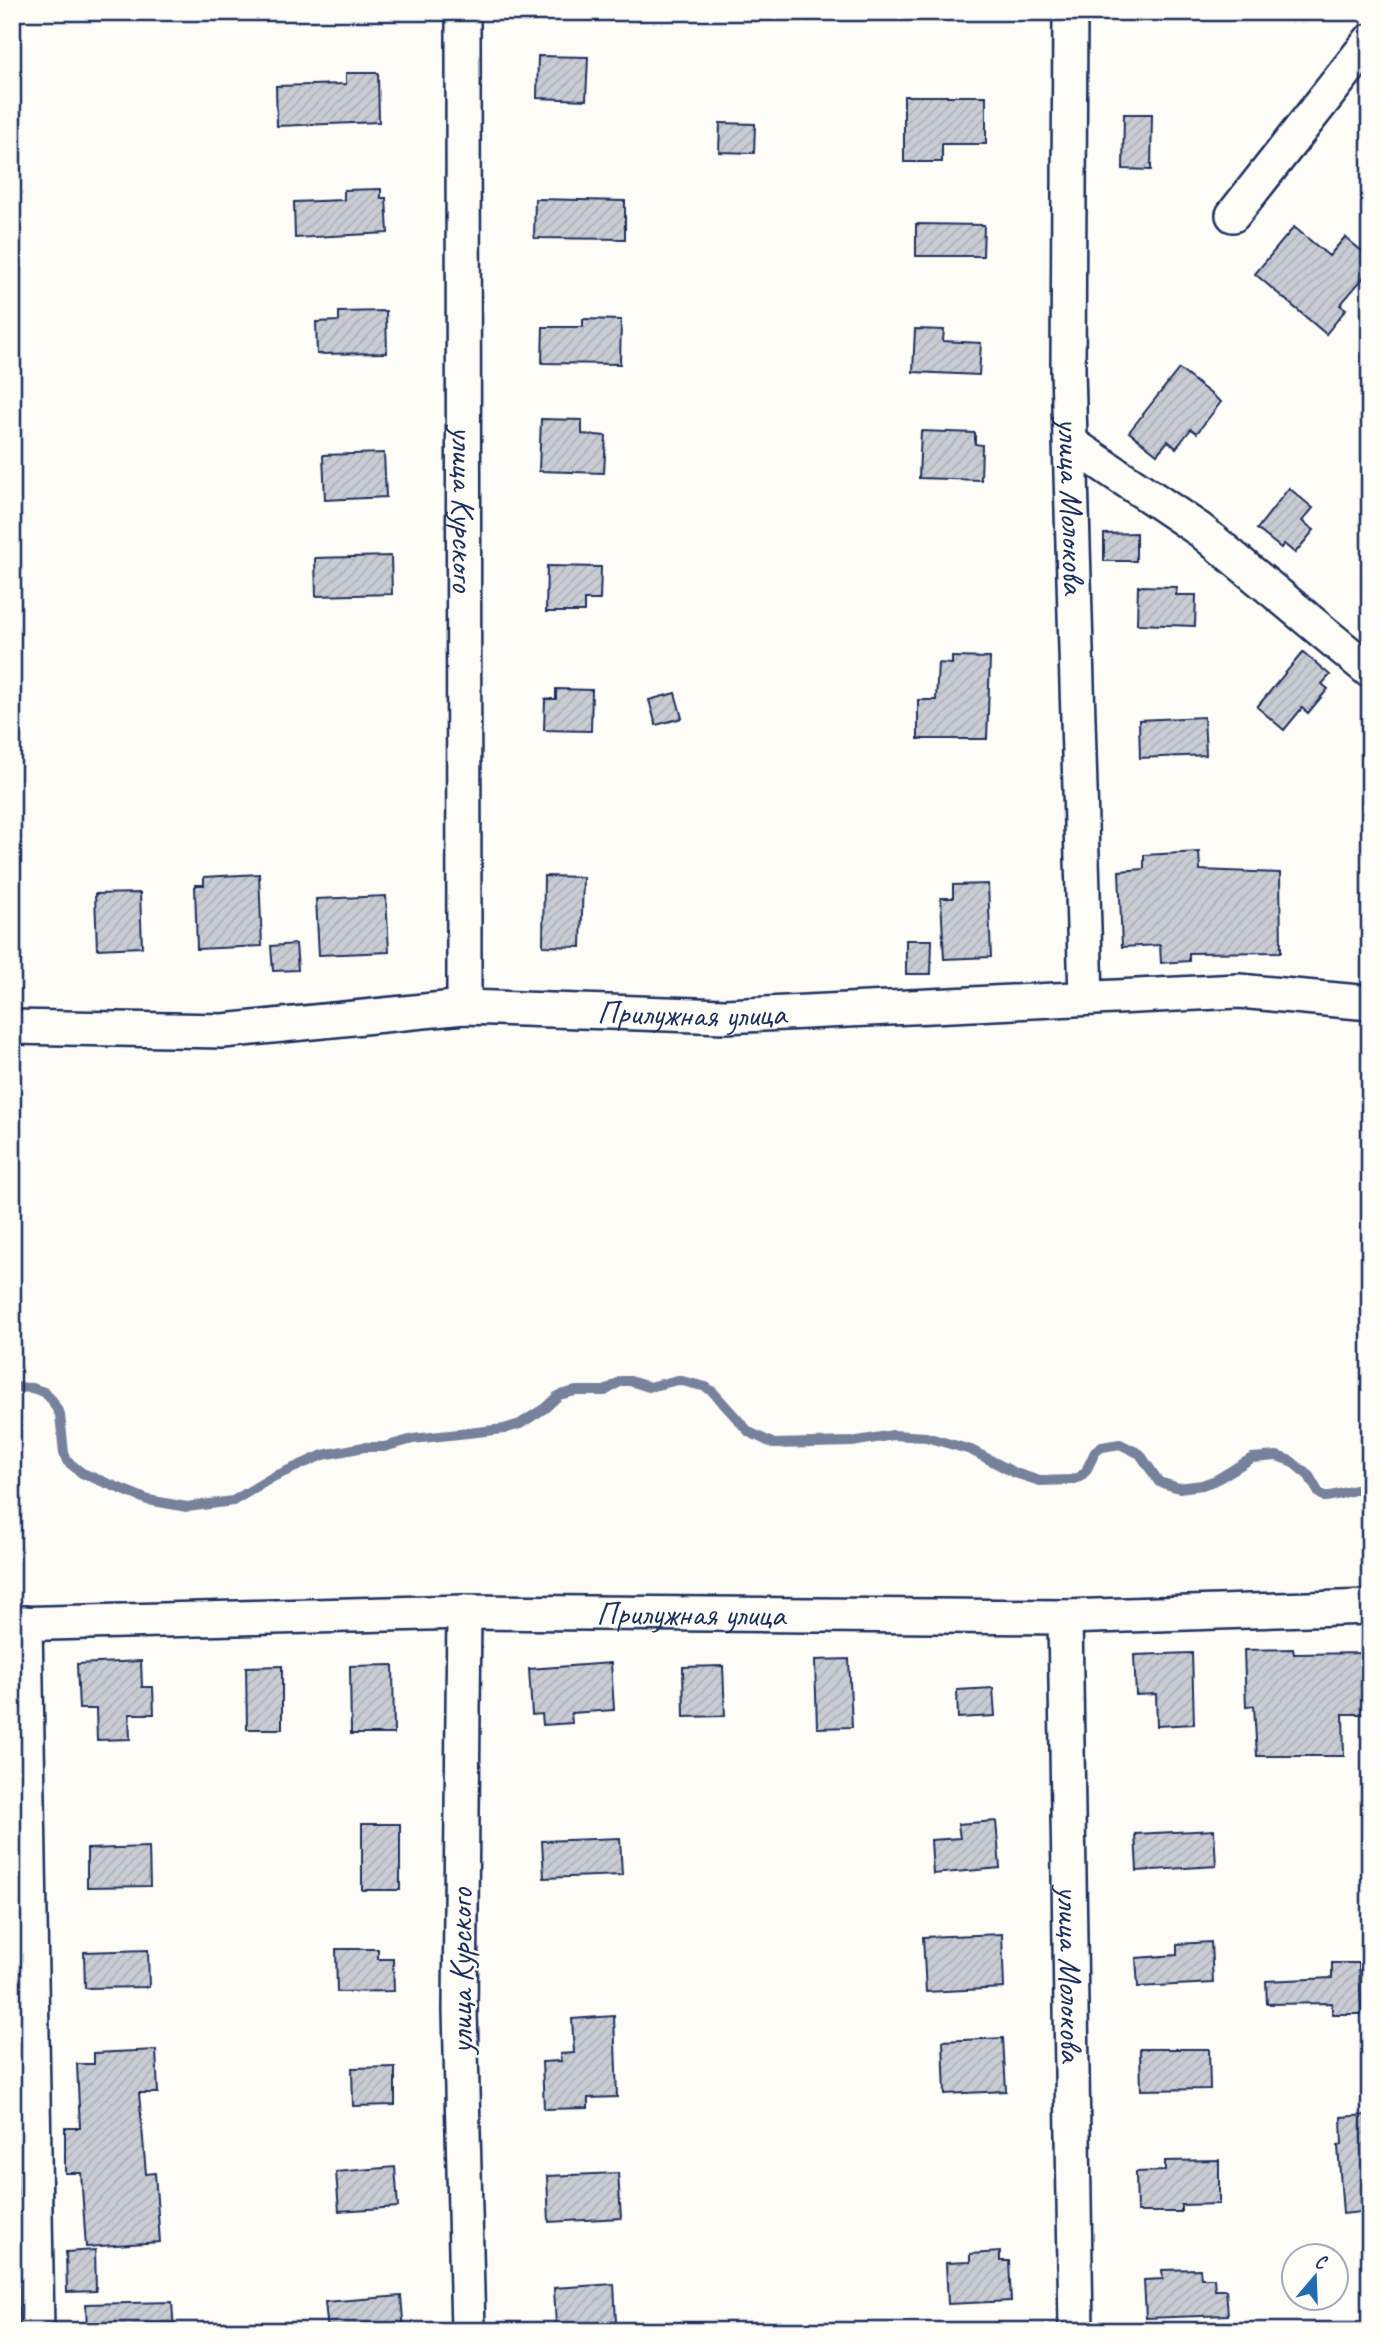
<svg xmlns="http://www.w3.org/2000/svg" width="1382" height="2343" font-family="Caveat,sans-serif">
<defs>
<pattern id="building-hatch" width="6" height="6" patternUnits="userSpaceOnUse" patternTransform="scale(1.75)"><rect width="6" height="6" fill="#c9ccd3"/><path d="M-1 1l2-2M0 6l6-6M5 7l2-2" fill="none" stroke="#acb0b8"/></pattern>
</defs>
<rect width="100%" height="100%" fill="#fdfcf7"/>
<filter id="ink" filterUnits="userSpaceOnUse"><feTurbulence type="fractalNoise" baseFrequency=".0143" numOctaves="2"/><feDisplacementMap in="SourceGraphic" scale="14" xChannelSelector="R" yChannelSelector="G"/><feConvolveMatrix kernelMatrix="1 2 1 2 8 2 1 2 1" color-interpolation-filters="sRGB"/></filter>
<g filter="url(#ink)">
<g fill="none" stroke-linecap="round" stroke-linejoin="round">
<path stroke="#76819c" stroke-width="10" d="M 12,1387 L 32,1388 L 44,1392 L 52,1400 L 60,1415 L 64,1453 L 67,1461 L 82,1473 L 148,1500 L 187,1507 L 233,1501 L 273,1477 L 323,1455 L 364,1447 L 384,1447 L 413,1439 L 504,1429 L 520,1424 L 545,1408 L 559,1395 L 576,1391 L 605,1391 L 621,1381 L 630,1381 L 649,1387 L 678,1380 L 706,1387 L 713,1392 L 749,1432 L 774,1444 L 852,1442 L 893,1435 L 926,1437 L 971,1450 L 1015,1473 L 1040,1481 L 1071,1480 L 1080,1477 L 1086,1471 L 1095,1452 L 1102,1447 L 1120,1444 L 1140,1454 L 1159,1482 L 1179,1488 L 1202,1485 L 1216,1480 L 1252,1458 L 1277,1456 L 1291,1461 L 1309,1476 L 1319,1493 L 1325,1497 C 1341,1495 1354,1488 1370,1488"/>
</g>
<g fill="url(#building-hatch)" stroke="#1b2f5e" stroke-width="2">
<polygon points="538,56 588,57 586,100 537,98"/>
<polygon points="346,73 378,73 379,122 277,126 276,86 346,84"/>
<polygon points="904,96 986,96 986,144 942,144 942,162 904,162"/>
<polygon points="1124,114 1152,114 1151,170 1123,169"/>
<polygon points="720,123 755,124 754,153 719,152"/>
<polygon points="381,189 381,198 386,198 388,233 295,238 294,202 344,200 344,190"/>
<polygon points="535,199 625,201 625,239 534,238"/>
<polygon points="916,224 984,225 983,256 916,256"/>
<polygon points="1294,227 1329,256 1345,237 1370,258 1370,270 1340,305 1346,309 1326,334 1255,274"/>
<polygon points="386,311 387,353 317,354 316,322 339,321 339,312"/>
<polygon points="583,319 621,320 620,364 542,363 543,327 583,327"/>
<polygon points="915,329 944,330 943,341 981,343 979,375 913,372"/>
<polygon points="1179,369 1221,402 1197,433 1191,429 1176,448 1168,441 1157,454 1129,432"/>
<polygon points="541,419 582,420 582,434 606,436 604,473 539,471"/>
<polygon points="921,431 975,433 975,444 982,445 981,480 919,478"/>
<polygon points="384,453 386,497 325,500 323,455"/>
<polygon points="1289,488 1313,508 1302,521 1314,530 1295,553 1284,544 1281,548 1257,529"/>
<polygon points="1136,533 1136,561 1104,561 1104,534"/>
<polygon points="391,556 392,594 316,596 315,558"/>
<polygon points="547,566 601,567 600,600 584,600 584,612 546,612"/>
<polygon points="1138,586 1177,587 1176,595 1196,595 1195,626 1137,624"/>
<polygon points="1303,652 1330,675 1322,684 1328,689 1308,713 1302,708 1284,730 1257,707"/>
<polygon points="952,657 990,658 987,739 918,739 918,700 936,700 938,663 952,664"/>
<polygon points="556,689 592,690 591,731 544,730 545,699 556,699"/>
<polygon points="675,693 682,718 656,725 649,700"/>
<polygon points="1204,717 1206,755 1140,758 1139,720"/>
<polygon points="1199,852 1200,870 1280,873 1281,952 1189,953 1189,961 1161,963 1160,945 1122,947 1119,871 1144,869 1144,855"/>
<polygon points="259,874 262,946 197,949 195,885 204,885 204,877"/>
<polygon points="544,876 583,877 581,947 543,946"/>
<polygon points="988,884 991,957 944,959 941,898 953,898 953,885"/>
<polygon points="140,893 142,947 97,949 95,894"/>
<polygon points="386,896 389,952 319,955 316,899"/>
<polygon points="906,940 932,940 931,974 906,974"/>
<polygon points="296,944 298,970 273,971 271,946"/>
<polygon points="1293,1649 1294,1654 1370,1653 1370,1714 1343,1714 1344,1756 1257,1756 1254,1706 1246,1707 1244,1650"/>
<polygon points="1192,1653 1194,1724 1157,1726 1156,1694 1136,1695 1134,1655"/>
<polygon points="849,1659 852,1727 817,1728 815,1660"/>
<polygon points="141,1661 142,1687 153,1687 154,1714 129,1714 130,1739 97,1740 96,1709 79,1709 77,1664"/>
<polygon points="611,1663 614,1710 571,1713 572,1723 543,1725 542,1714 532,1715 529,1669"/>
<polygon points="393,1665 394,1734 351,1734 350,1666"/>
<polygon points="282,1666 282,1729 247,1729 246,1667"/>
<polygon points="723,1666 725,1716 684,1717 683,1667"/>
<polygon points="993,1688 995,1716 958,1718 957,1690"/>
<polygon points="996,1821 1000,1868 933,1874 931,1840 960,1838 958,1824"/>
<rect x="362" y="1824" width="38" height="66"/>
<polygon points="1214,1830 1216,1866 1137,1871 1135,1834"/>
<polygon points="620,1838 622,1875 544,1878 542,1841"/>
<polygon points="149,1847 150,1886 87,1887 87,1849"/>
<polygon points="1002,1934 1004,1988 926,1992 923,1937"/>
<polygon points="1211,1942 1213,1983 1138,1987 1136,1958 1177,1955 1177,1944"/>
<polygon points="336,1949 378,1949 378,1959 393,1959 394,1991 337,1992"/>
<polygon points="148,1950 149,1987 85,1988 84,1952"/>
<polygon points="1332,1963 1359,1963 1361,2014 1332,2014 1332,2003 1267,2004 1266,1981 1332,1978"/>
<polygon points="614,2016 617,2097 588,2098 588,2108 544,2109 542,2062 561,2061 560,2054 574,2053 572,2019"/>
<polygon points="1003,2038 1006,2091 945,2094 943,2041"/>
<polygon points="1140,2049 1209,2049 1210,2089 1141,2090"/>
<polygon points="156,2050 158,2093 139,2093 146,2174 155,2173 160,2242 86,2247 81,2173 65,2173 65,2128 80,2128 77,2064 94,2064 94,2053"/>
<polygon points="395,2067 395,2105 353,2106 352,2068"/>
<polygon points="1366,2115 1367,2131 1370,2131 1370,2211 1343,2214 1338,2146 1342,2145 1341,2117"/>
<polygon points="1219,2160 1219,2204 1181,2205 1181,2212 1137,2212 1136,2172 1165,2171 1165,2161"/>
<polygon points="395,2167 398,2207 339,2211 336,2172"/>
<polygon points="618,2173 621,2218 549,2222 547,2176"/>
<polygon points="95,2250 96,2291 67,2292 66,2252"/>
<polygon points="1000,2252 1000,2261 1009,2261 1011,2301 948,2304 946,2263 970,2262 970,2254"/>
<polygon points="1200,2269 1201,2278 1214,2278 1215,2290 1226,2290 1228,2315 1146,2318 1144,2280 1163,2279 1162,2270"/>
<polygon points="614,2284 616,2322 556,2326 554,2288"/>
<polygon points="401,2296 404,2331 328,2331 325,2302"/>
<polygon points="172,2302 174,2331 87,2331 86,2304"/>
</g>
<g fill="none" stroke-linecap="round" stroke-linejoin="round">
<g stroke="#1b2f5e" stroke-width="38">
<g id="minor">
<path id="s1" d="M 463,12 L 464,1007"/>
<path id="s2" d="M 1070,12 L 1068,370 L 1086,998"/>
<polyline points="1233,215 1370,41"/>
<polyline points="1072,444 1200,530 1370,671"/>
<path id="s3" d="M 12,1027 L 223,1031 L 464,1007 L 725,1016 L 1239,991 L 1370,1003"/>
<polyline points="464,1612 460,2010 468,2331"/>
<path id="s4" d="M 1065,1617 L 1076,2331"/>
<polyline points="25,1623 37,2331"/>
<path id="s5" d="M 12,1624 L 464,1612 L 1065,1617 L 1370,1607"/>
</g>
</g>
<use href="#minor" stroke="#fdfcf7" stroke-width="33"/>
</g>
</g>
<g text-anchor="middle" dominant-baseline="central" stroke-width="5" stroke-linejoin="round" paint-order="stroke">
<g font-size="33" fill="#1b2f5e" stroke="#fdfcf7">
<text stroke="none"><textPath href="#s2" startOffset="494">улица Молокова</textPath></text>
<text stroke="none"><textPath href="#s1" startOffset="497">улица Курского</textPath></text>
<text stroke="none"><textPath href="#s3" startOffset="681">Прилужная улица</textPath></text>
<text stroke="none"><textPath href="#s5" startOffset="679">Прилужная улица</textPath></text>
<text transform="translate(461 1971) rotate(-90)">улица Курского</text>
<text stroke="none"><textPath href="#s4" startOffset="357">улица Молокова</textPath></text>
</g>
</g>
<rect width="1382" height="2343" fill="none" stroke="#fdfcf7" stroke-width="42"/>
<rect x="21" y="21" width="1340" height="2301" fill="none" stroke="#1b2f5e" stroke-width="2.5" filter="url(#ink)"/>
<g transform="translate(1315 2277) rotate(19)"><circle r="33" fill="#fdfcf7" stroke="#a3aaba" stroke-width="2"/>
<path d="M0-5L12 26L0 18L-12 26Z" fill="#1f6fb2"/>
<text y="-10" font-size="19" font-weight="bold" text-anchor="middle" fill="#1b2f5e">С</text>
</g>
</svg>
